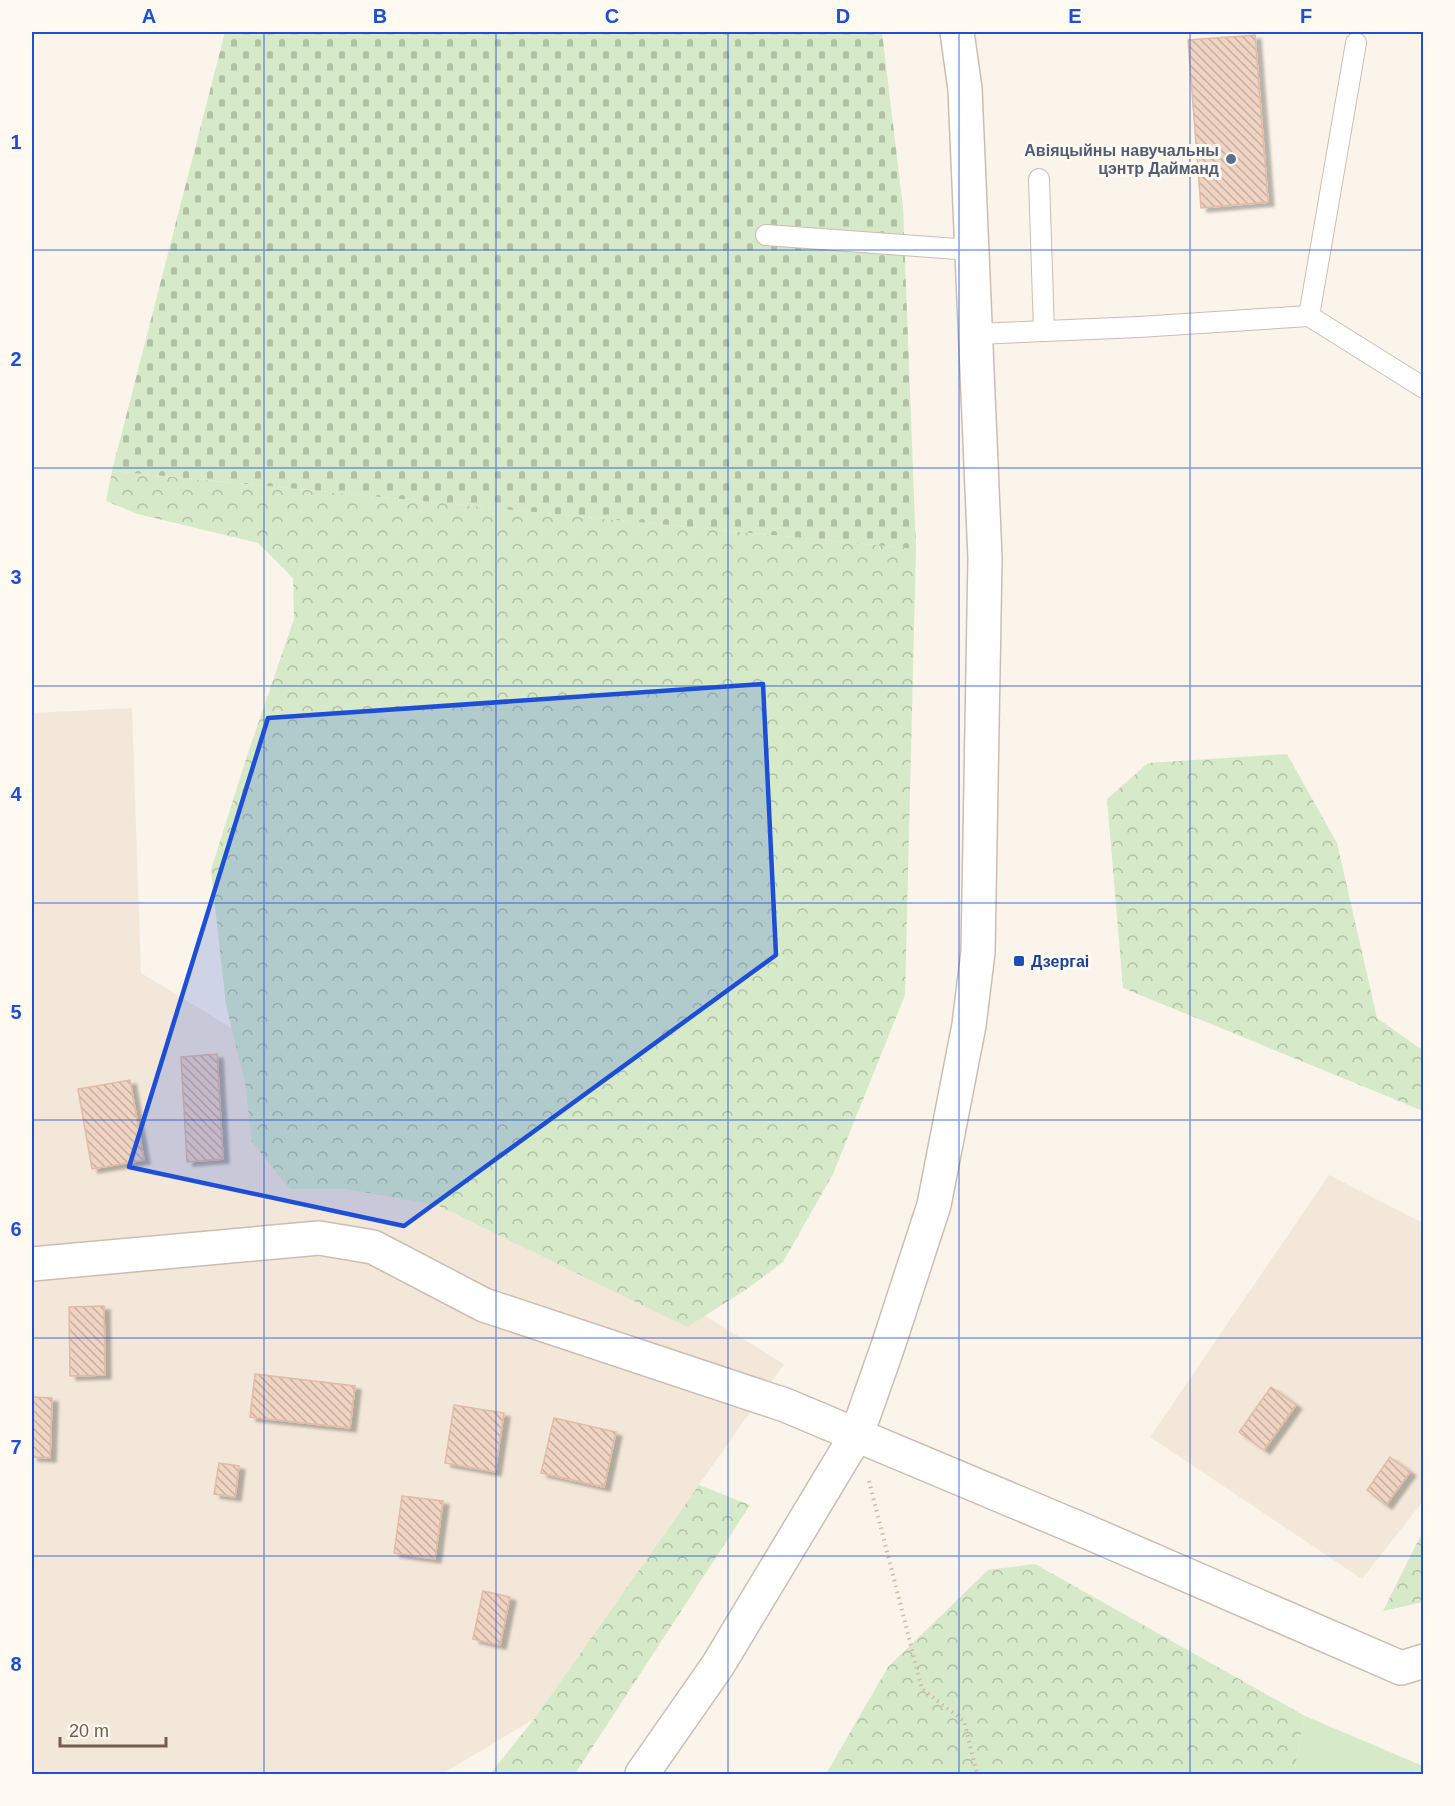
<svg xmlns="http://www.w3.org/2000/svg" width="1455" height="1806" font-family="Arial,sans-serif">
<defs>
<pattern id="forest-crowns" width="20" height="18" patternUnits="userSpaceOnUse" patternTransform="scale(1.5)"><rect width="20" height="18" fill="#d6e9c9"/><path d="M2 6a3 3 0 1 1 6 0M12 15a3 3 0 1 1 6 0" fill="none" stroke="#b2c0a6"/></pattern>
<pattern id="cemetery-stones" width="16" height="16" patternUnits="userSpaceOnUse" patternTransform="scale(1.5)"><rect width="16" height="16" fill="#d6e9c9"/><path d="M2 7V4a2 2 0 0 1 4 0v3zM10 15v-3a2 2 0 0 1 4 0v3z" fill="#b2c0a6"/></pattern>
<pattern id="building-back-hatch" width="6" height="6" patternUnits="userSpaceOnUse" patternTransform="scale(1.5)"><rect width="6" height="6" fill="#efd4c3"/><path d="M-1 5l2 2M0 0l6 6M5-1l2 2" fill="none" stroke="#c6afa1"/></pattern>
<filter id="shadow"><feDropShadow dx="6" dy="4" stdDeviation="1.5" flood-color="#0004"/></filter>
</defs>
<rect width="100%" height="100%" fill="#fbf4ea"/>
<g fill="#f3e7d9">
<polygon points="132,708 141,973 784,1364 534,1719 442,1774 32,1774 32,713"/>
<polygon points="1329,1175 1423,1223 1423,1501 1362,1579 1150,1437"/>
</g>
<g fill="url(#forest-crowns)">
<polygon points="112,471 916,549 905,995 833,1174 783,1262 747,1289 687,1327 437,1205 346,1189 290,1189 252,1142 245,1082 226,1005 211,870 246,759 294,619 293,578 258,543 138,514 106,501"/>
<polygon points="1287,754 1337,843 1377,1018 1418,1047 1423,1049 1423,1111 1123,988 1107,799 1148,763"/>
<polygon points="699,1485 750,1505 575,1774 490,1774 534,1719"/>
<polygon points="1423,1531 1423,1602 1383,1611"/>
<polygon points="1035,1564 1305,1716 1294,1774 826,1774 888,1667 988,1570"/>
</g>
<polygon fill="url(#cemetery-stones)" points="225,32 882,32 903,208 916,549 112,471"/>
<polygon fill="#d6e9c9" points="1305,1716 1423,1766 1423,1774 1294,1774"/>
<g fill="url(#building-back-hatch)" stroke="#e1bba5" stroke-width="1.5" filter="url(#shadow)">
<polygon points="1255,35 1268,202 1201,208 1188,40"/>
<polygon points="217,1054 223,1159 187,1162 181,1057"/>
<polygon points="130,1080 144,1160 92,1169 78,1089"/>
<polygon points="104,1306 105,1375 70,1376 69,1307"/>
<polygon points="255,1374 355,1386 350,1428 250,1417"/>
<polygon points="1271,1387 1296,1405 1264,1450 1239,1432"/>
<polygon points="32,1397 52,1398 50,1458 32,1457"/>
<polygon points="454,1405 504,1413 495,1472 445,1463"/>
<polygon points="554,1418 616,1432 604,1487 541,1473"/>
<polygon points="1390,1457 1410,1472 1386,1505 1367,1490"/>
<polygon points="219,1463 239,1466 235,1497 214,1494"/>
<polygon points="402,1496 443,1501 435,1559 394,1553"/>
<polygon points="483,1591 510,1597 500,1645 473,1639"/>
</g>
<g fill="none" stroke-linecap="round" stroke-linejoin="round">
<g stroke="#cdbdb0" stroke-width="22">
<g id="service">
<polyline points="1039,179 1044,331"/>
<polyline points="766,235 971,250"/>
<polyline points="1309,316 1356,43"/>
<polyline points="975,334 1139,327 1309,316 1424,388"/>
</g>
</g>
<g stroke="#cdbdb0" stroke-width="36">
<polyline id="minor" points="32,1264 319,1238 373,1247 484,1305 785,1405 1090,1533 1401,1668 1424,1661"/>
</g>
<g stroke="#cdbdb0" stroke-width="36">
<polyline id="tertiary" points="642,1774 718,1665 857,1434 888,1346 934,1205 969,1025 978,952 985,558 965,89 957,32"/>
</g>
<polyline stroke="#d4b8a6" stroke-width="4" stroke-dasharray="1.5 4.5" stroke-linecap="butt" points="869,1481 922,1689 964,1721 977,1774"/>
<use href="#service" stroke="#fff" stroke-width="20"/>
<use href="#minor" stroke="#fff" stroke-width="33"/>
<use href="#tertiary" stroke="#fff" stroke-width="33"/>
</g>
<path fill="#1d4ed8" fill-opacity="0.2" stroke="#1d4ed8" stroke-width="4.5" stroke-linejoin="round" d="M 763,684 L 776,955 L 404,1226 L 129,1167 L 268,718 Z"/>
<path fill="none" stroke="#1d4ed8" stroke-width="1.5" stroke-opacity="0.55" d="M 264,32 L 264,1774M 496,32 L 496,1774M 728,32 L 728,1774M 959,32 L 959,1774M 1190,32 L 1190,1774M 32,250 L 1424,250M 32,468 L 1424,468M 32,686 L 1424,686M 32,903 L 1424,903M 32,1120 L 1424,1120M 32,1338 L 1424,1338M 32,1556 L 1424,1556"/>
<circle fill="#5c6f8a" stroke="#fef9f1" stroke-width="2" cx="1231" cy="159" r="6"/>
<rect fill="#1a4fb4" stroke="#fef9f1" stroke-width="2" x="1013" y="955" width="12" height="12" rx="3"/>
<g text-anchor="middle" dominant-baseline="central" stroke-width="6" stroke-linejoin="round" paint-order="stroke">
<g font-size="16" font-weight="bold" fill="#4e5e75" stroke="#fef9f1" text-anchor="end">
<text x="1219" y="150">Авіяцыйны навучальны<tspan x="1219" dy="18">цэнтр Дайманд</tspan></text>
</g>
<g font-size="16" font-weight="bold" fill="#164399" stroke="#fef9f1" text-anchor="start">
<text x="1031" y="961">Дзергаі</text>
</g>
</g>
<rect width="1455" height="1806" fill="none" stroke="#fef9f1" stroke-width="66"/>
<path d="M60 1737v9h106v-9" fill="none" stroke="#755c4f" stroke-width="3"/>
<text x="69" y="1737" font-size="18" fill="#755c4f" stroke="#fef9f1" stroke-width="4.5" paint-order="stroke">20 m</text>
<rect x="33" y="33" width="1389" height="1740" fill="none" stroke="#1d4ed8" stroke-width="2"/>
<g font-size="20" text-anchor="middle" font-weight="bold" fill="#1d4ed8">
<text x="149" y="23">A</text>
<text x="380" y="23">B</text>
<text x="612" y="23">C</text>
<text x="843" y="23">D</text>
<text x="1075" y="23">E</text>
<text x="1306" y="23">F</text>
<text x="16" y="149">1</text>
<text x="16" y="366">2</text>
<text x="16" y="584">3</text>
<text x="16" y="801">4</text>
<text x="16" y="1019">5</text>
<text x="16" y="1236">6</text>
<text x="16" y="1454">7</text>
<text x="16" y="1671">8</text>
</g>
</svg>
